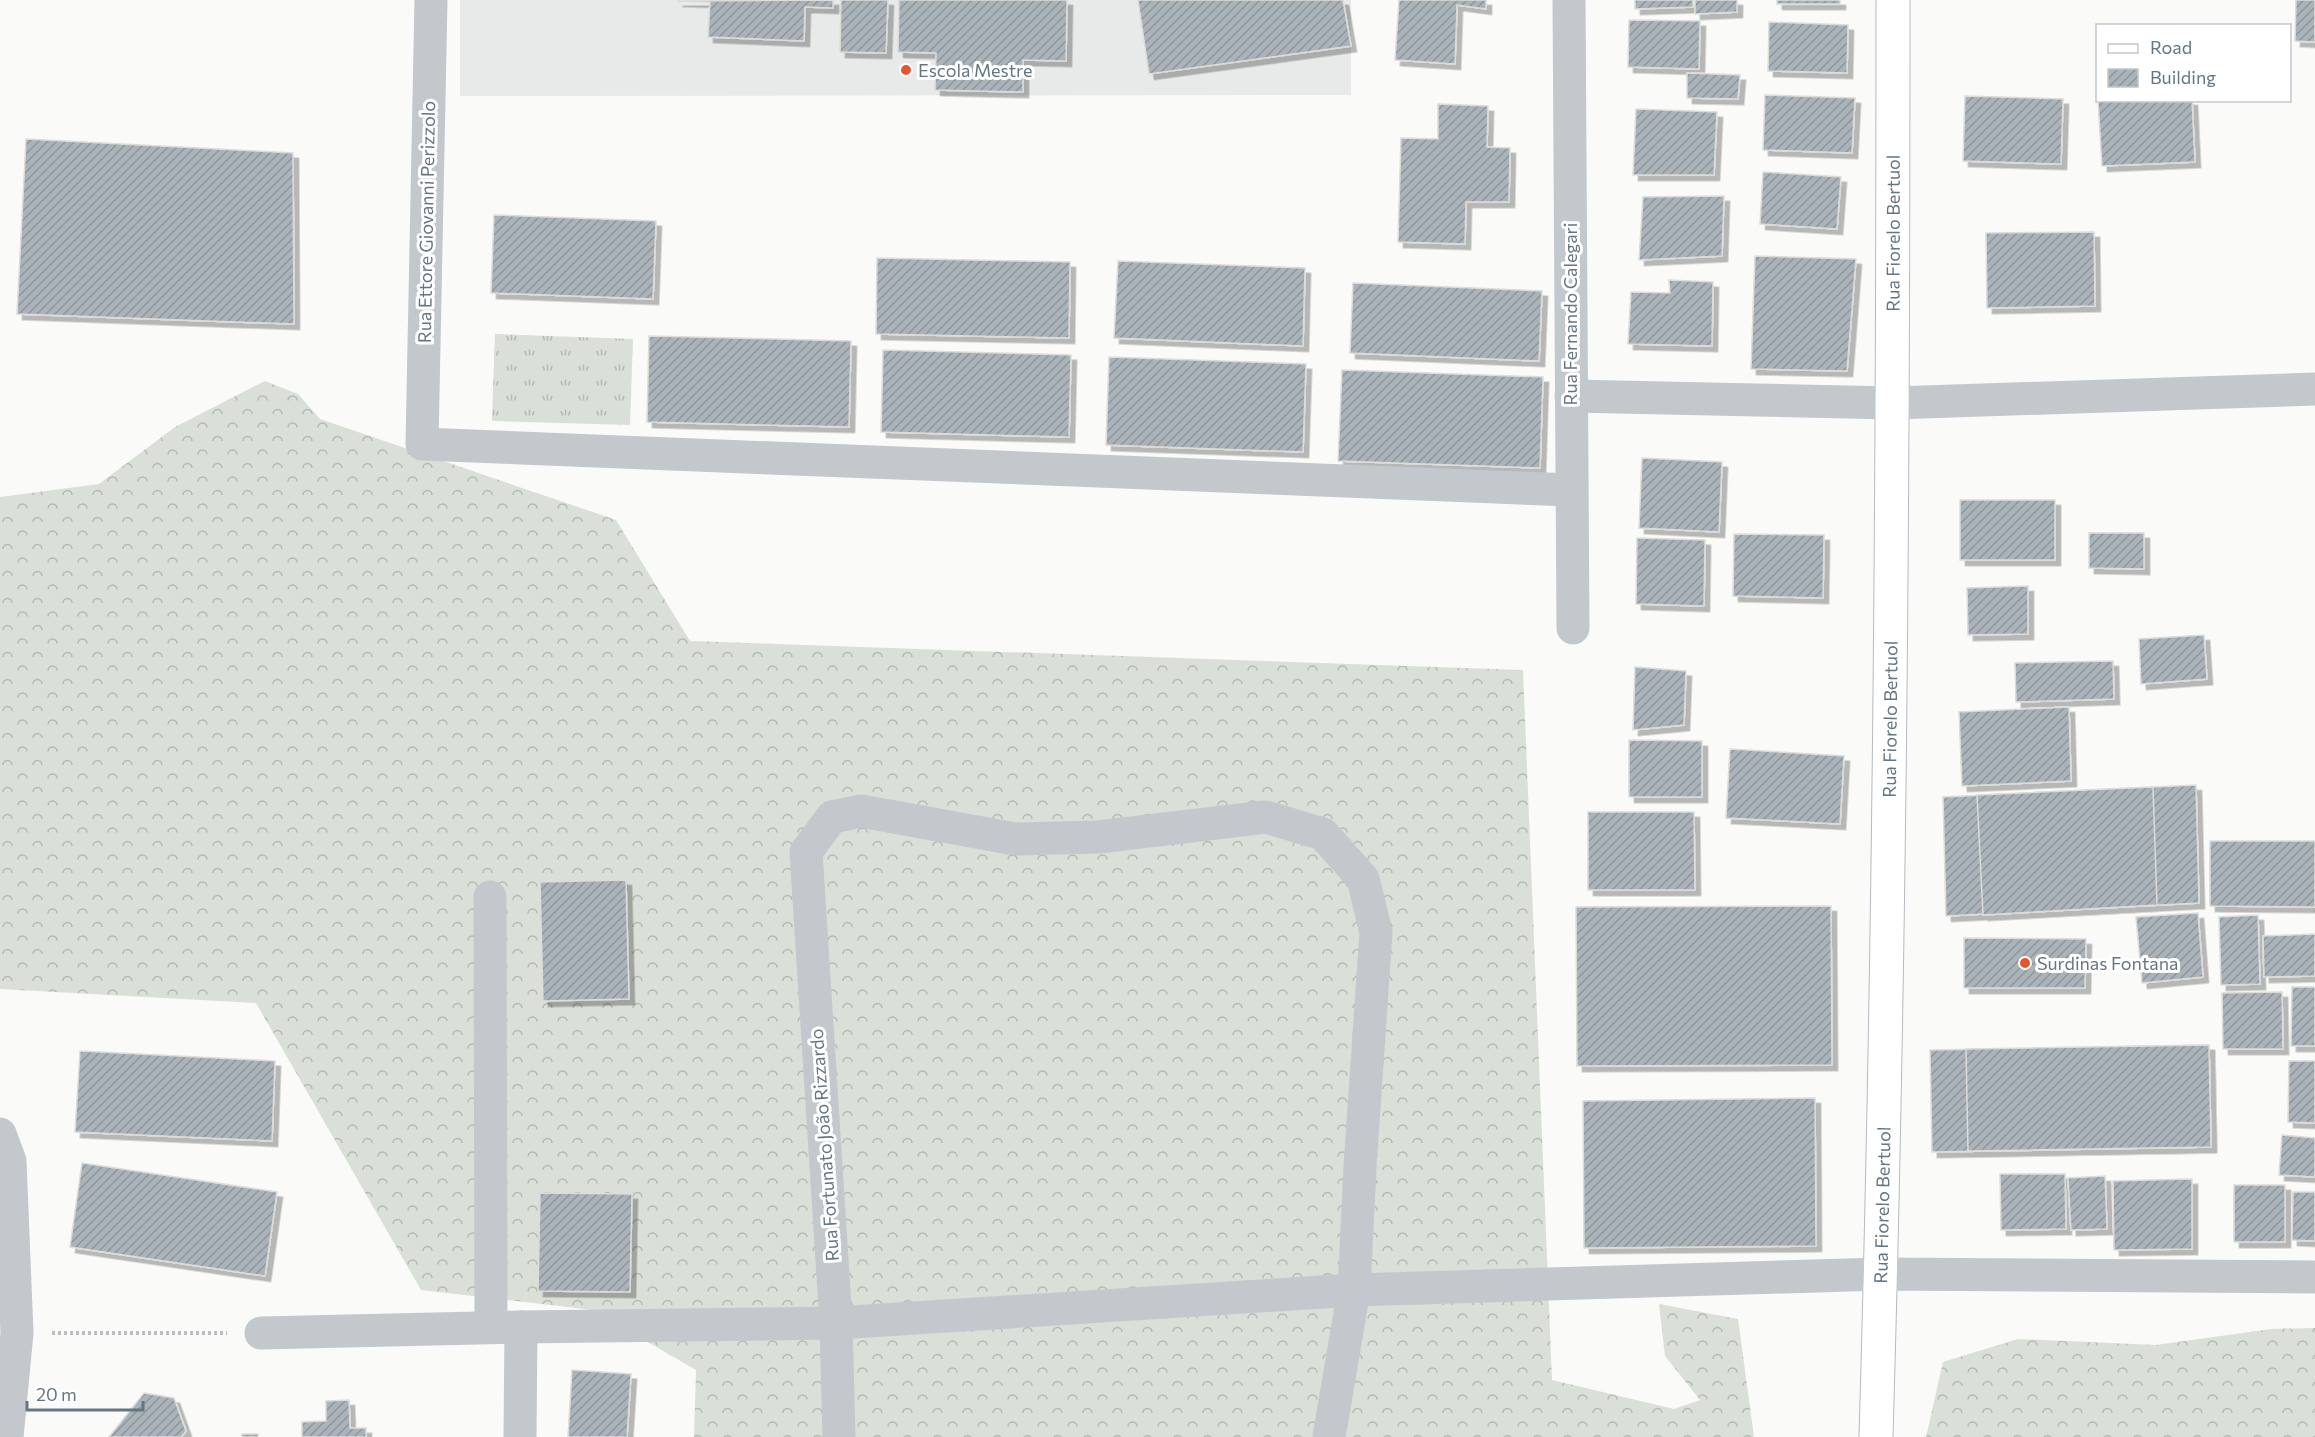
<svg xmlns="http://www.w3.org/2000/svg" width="2315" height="1437" font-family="Commissioner,sans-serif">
<defs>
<pattern id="grass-tufts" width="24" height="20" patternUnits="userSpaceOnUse" patternTransform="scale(1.5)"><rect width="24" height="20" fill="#dadfd7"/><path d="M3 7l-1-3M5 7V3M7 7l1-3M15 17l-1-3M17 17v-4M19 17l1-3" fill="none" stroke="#b4b9b4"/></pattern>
<pattern id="forest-crowns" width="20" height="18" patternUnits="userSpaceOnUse" patternTransform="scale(1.5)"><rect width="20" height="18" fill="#dadfd7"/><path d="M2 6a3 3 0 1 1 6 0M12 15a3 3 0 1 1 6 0" fill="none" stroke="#b4b9b4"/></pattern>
<pattern id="building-hatch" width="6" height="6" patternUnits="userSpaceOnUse" patternTransform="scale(1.5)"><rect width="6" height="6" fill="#aab3b9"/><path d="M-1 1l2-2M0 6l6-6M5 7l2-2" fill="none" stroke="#8e969c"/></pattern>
<filter id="shadow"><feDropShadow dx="5.5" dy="5.5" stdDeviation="0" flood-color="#0004"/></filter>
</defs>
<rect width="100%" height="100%" fill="#fafaf8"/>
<polygon fill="#e8e9e9" points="460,0 1351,0 1351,95 460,96"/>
<polygon fill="url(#grass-tufts)" points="495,334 633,339 630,425 492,421"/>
<g fill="url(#forest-crowns)">
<polygon points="265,381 298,394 320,419 616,520 690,641 1523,670 1552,1380 1674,1409 1700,1400 1665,1356 1659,1304 1738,1319 1754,1437 694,1437 696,1370 593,1310 421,1290 256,1003 0,989 0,497 99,484 175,427"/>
<polygon points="2315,1328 2315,1437 1926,1437 1943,1362 2018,1339 2156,1345 2271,1329"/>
</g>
<g fill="url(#building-hatch)" stroke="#dcdcda" stroke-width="1.5" filter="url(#shadow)">
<polygon points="833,0 833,8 805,7 804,41 708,37 710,2 677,1"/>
<polygon points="841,0 888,0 886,53 840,52"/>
<polygon points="899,0 1067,0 1066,61 1023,60 1023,92 935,90 936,53 898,52"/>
<polygon points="1138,0 1343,0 1351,46 1149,74"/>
<polygon points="1399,0 1486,0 1486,9 1457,5 1455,64 1395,60"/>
<polygon points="1635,0 1693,0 1693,7 1635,9"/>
<polygon points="1695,0 1737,0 1737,12 1695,14"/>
<rect x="1777" y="0" width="63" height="4"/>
<polygon points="2296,0 2315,0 2315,42 2295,41"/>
<polygon points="1629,20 1700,21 1699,69 1628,67"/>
<polygon points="1769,22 1848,25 1847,73 1768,71"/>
<polygon points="1687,73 1740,75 1738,99 1687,98"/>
<polygon points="1765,95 1855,98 1852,153 1763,150"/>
<polygon points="1965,96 2063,99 2061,164 1963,161"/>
<polygon points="2098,100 2192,100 2195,162 2102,166"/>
<polygon points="1438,104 1488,106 1487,147 1510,148 1509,202 1466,202 1465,244 1398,242 1401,138 1438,139"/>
<polygon points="1636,109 1717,112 1714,175 1633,175"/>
<polygon points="26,139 293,153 294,324 17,314"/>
<polygon points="1763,172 1841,177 1837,229 1760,224"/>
<polygon points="1724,196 1722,256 1639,260 1643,197"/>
<polygon points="494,215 656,221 653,299 491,293"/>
<polygon points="2094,232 2095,306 1987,308 1986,233"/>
<polygon points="1755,256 1856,259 1847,371 1751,369"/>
<polygon points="877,258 1070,262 1069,338 876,334"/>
<polygon points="1118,261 1305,268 1303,346 1114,338"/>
<polygon points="1669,280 1713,282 1712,346 1628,344 1631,292 1670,293"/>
<polygon points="1353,283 1542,291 1539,361 1350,353"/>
<polygon points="649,336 851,341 849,427 647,422"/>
<polygon points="883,350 1071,355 1069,437 881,432"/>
<polygon points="1109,357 1306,364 1303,452 1106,445"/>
<polygon points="1342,370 1543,377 1540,468 1338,461"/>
<polygon points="1642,458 1722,462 1719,532 1639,528"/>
<rect x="1960" y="500" width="95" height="60"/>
<polygon points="2089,533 2144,533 2144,569 2089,568"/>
<polygon points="1734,534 1824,535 1823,598 1733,596"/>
<polygon points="1637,538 1705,540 1704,606 1636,604"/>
<polygon points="2028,586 2028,634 1968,635 1967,588"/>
<polygon points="2204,635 2207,679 2141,684 2139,639"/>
<polygon points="2113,661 2114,699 2016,702 2015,663"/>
<polygon points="1635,667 1686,671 1684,725 1633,730"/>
<polygon points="2069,707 2071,781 1962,786 1959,712"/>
<polygon points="1629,740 1702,741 1702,797 1629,797"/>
<polygon points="1730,749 1844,756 1840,824 1726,818"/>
<polygon points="2196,785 2199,903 1946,916 1943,797"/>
<polygon points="2153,787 2157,905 1983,915 1977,795"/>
<polygon points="1588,812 1694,812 1695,890 1588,890"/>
<polygon points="2210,841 2315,841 2315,907 2210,906"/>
<polygon points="626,880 629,999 543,1001 540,882"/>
<polygon points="1831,906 1832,1065 1577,1066 1576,907"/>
<polygon points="2198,913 2203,977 2142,983 2136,917"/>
<polygon points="2258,915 2260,984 2221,985 2219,917"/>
<polygon points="2315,934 2315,976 2264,977 2263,936"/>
<polygon points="1964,938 2086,939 2085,988 1964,988"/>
<polygon points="2292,987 2315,987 2315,1046 2291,1046"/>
<polygon points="2282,992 2283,1049 2223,1049 2222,993"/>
<polygon points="2209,1045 2211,1147 1932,1152 1930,1050"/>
<polygon points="2209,1045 2211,1147 1968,1151 1966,1049"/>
<polygon points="80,1051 275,1061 272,1141 75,1132"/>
<polygon points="2289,1061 2315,1061 2315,1123 2288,1122"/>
<polygon points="1815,1098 1816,1246 1584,1248 1583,1101"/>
<polygon points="2282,1135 2315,1138 2315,1177 2279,1175"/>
<polygon points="82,1163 277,1192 265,1276 70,1247"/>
<polygon points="2000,1174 2065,1174 2066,1229 2001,1230"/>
<polygon points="2105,1176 2107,1229 2071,1230 2068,1178"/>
<polygon points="2192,1179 2192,1249 2114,1250 2113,1181"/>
<rect x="2234" y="1185" width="51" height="57"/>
<polygon points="2293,1192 2315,1192 2315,1241 2292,1240"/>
<polygon points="540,1193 632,1194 630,1292 538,1291"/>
<polygon points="572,1370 631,1374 627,1437 568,1437"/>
<polygon points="144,1393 174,1398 186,1431 181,1437 109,1437"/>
<polygon points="349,1400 350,1428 366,1428 366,1437 302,1437 302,1422 326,1421 326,1401"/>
<rect x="242" y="1434" width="16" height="3"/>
</g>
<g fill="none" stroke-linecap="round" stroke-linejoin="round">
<g stroke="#b5babe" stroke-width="35">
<g id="major">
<path id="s1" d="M 1876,1437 C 1890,958 1893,479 1893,0"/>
</g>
</g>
<polyline stroke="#bbbfc2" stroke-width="4" stroke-dasharray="3 3" stroke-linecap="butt" points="52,1333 227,1333"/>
<g stroke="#c3c8cc" stroke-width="33">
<polyline points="431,0 422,444 1571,490"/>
<polyline points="1569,0 1573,628"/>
<polyline points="1571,396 1893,403 2315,389"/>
<polyline points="490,897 491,1327"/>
<polyline points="0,1134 10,1161 17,1333 7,1437"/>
<polyline points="261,1333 521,1327 836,1323 1354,1290 1881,1274 2315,1277"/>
<polyline points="520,1437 521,1327"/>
<polyline points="839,1437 836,1323 806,852 832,817 861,811 1015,839 1098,837 1266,817 1323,834 1363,879 1376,932 1360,1167 1354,1290 1329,1437"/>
</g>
<use href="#major" stroke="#fff" stroke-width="33"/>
</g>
<g fill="#e4572e" stroke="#fff" stroke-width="2">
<circle cx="906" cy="70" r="6"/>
<circle cx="2025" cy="963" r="6"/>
</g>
<g text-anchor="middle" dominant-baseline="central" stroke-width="6" stroke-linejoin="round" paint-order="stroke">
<g font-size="18" fill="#657683" stroke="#fff" text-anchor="start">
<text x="918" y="70">Escola Mestre</text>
<text x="2037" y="963">Surdinas Fontana</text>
</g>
<g font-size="18" fill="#657683" stroke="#fff">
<text transform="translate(426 222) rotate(-89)">Rua Ettore Giovanni Perizzolo</text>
<text stroke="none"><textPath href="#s1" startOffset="1204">Rua Fiorelo Bertuol</textPath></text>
<text transform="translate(1570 314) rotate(-90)">Rua Fernando Calegari</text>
<text stroke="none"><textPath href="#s1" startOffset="718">Rua Fiorelo Bertuol</textPath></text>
<text transform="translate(824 1145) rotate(-94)">Rua Fortunato João Rizzardo</text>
<text stroke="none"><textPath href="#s1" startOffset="232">Rua Fiorelo Bertuol</textPath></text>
</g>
</g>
<rect x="2096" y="24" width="195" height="78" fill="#ffffff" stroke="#c1c8cd" stroke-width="1.5"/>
<rect x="2108" y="44" width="30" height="9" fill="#ffffff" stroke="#c1c8cd" stroke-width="1.5"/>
<text x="2150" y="54" font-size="18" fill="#657683">Road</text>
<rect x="2108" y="69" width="30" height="18" fill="url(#building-hatch)" stroke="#c1c8cd" stroke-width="1.5"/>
<text x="2150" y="84" font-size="18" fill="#657683">Building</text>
<path d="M27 1401v9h116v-9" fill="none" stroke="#657683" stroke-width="3"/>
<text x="36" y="1401" font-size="18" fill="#657683" stroke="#ffffff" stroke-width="4.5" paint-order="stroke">20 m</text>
</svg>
